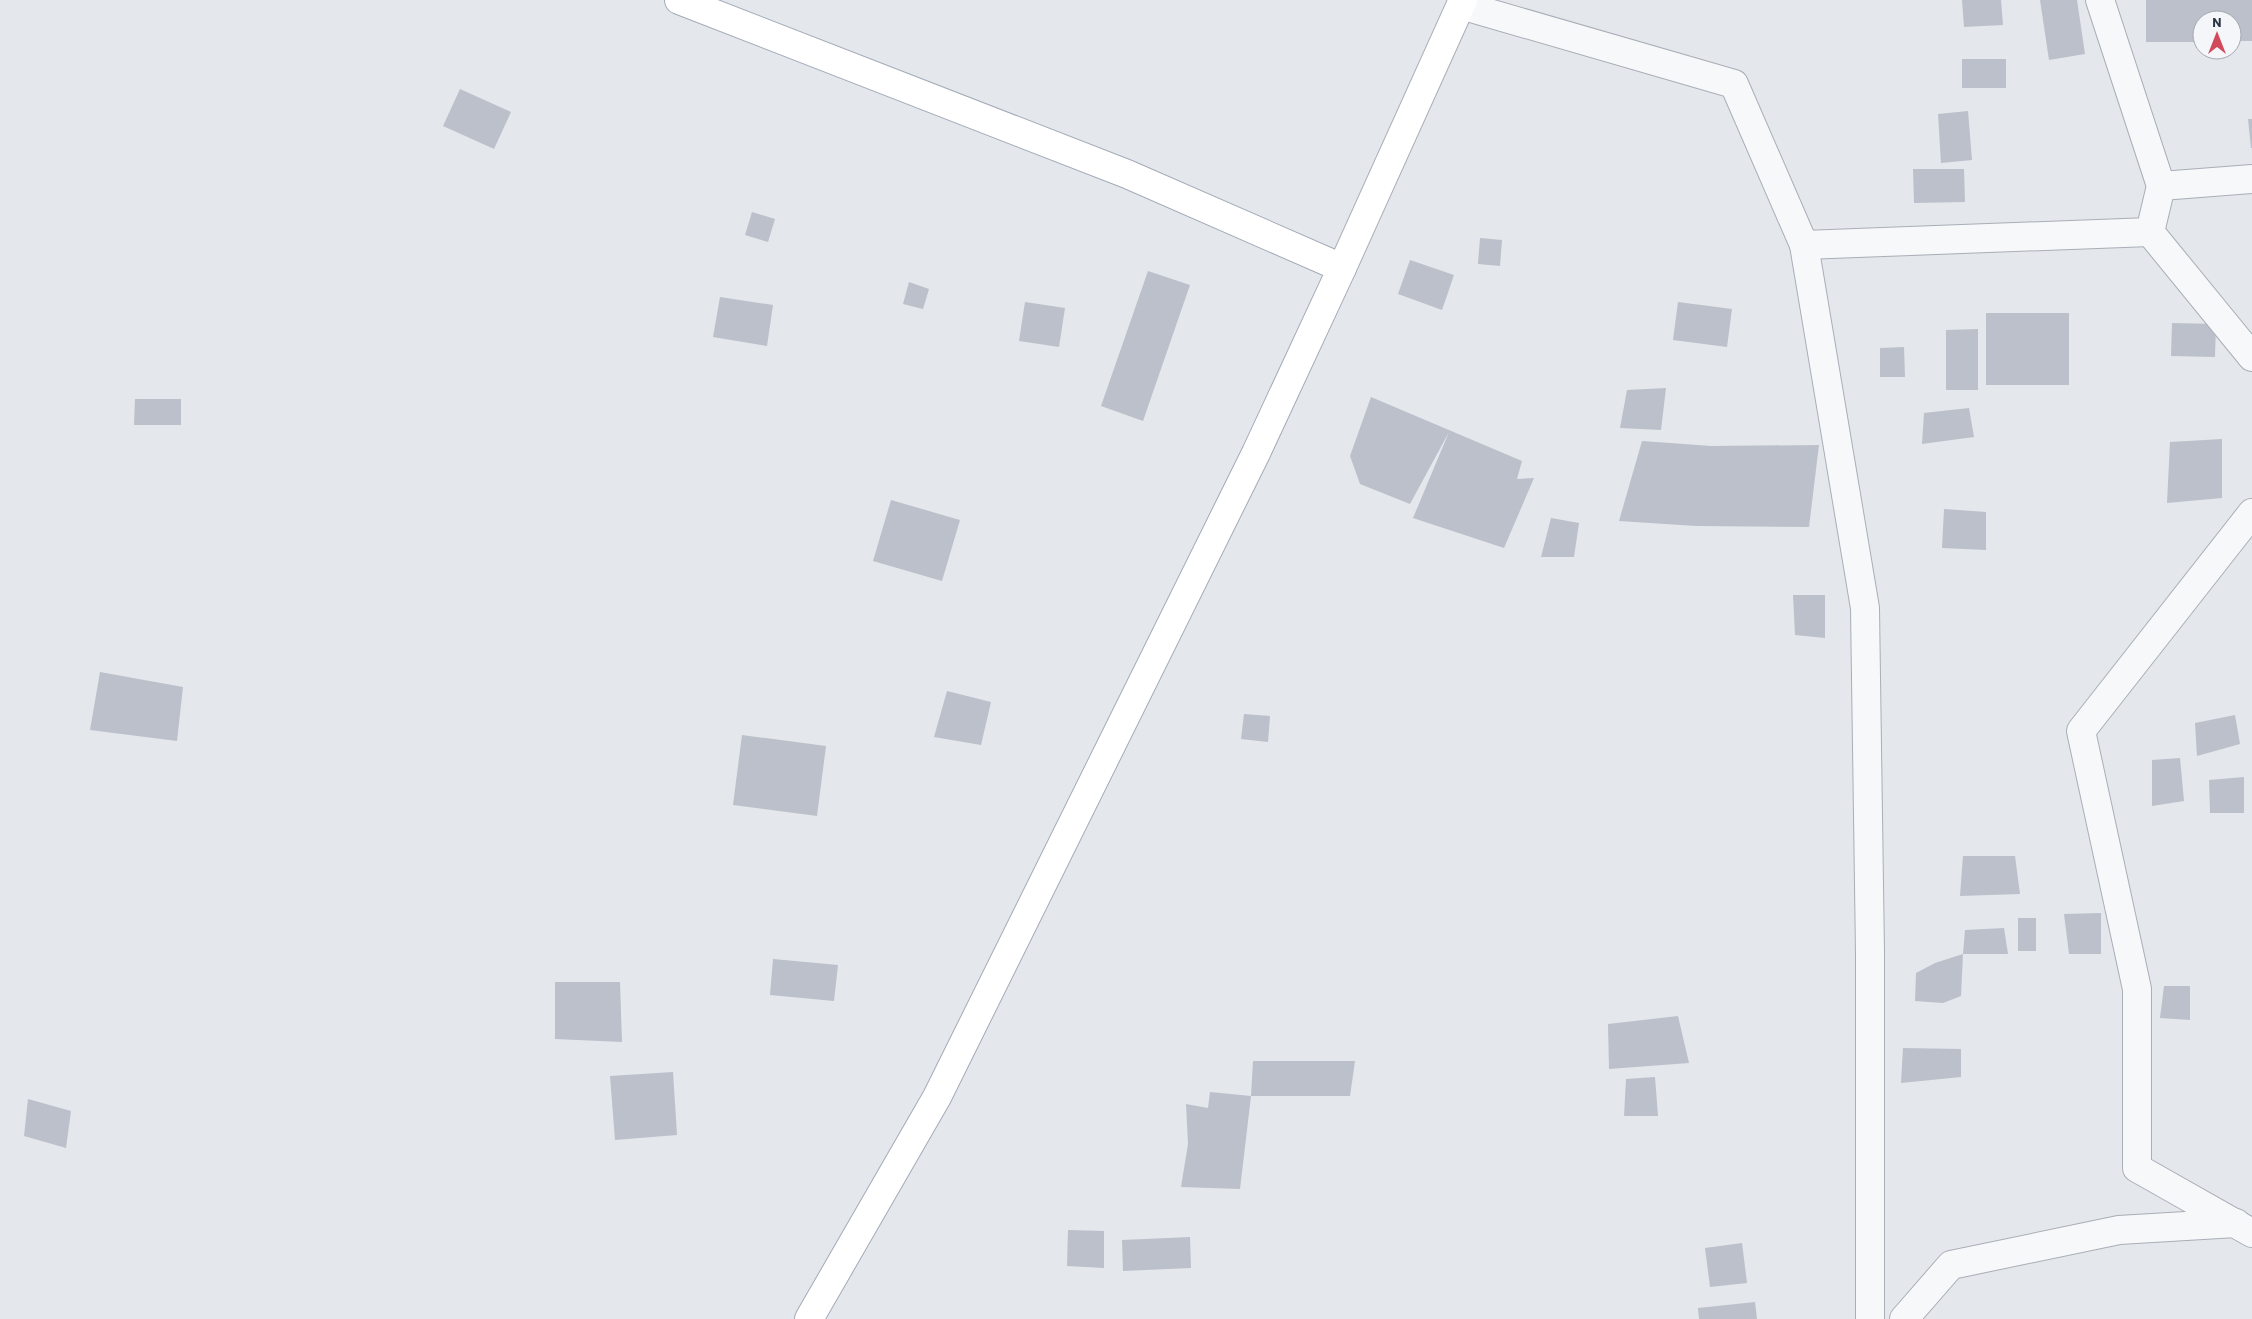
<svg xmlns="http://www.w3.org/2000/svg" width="2252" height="1319" font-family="Barlow,sans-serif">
<rect width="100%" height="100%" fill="#e4e7ec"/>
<g fill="#bbc0ca">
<polygon points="1962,0 2001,0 2003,25 1964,27"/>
<polygon points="2040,0 2077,0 2085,54 2049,60"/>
<polygon points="2146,0 2252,0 2252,41 2232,41 2232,20 2202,20 2202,42 2146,42"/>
<rect x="1962" y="59" width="44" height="29"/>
<polygon points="460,89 511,112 494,149 443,126"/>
<polygon points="1968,111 1972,160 1941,163 1938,114"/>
<polygon points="2248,119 2252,119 2252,148 2251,148"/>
<polygon points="1913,169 1964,169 1965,202 1914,203"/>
<polygon points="752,212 775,219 768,242 745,235"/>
<polygon points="1480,238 1502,240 1500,266 1478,264"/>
<polygon points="1410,260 1454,275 1442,310 1398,294"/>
<polygon points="1148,271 1190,285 1143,421 1101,406"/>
<polygon points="909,282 929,289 923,309 903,304"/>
<polygon points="720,297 773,305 767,346 713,337"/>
<polygon points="1025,302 1065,308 1059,347 1019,341"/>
<polygon points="1678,302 1732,309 1727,347 1673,340"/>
<rect x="1986" y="313" width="83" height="72"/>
<polygon points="2172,323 2216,324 2215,357 2171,356"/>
<polygon points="1978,329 1978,390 1946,390 1946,330"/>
<polygon points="1904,347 1905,377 1880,377 1880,348"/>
<polygon points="1666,388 1661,430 1620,428 1627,390"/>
<polygon points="1371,397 1522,461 1517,479 1534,478 1504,548 1413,518 1449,432 1410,504 1360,484 1350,456"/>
<polygon points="135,399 181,399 181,425 134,425"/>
<polygon points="1969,408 1974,437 1922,444 1924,413"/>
<polygon points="2222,439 2222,498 2167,503 2170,442"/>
<polygon points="1642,441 1711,446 1819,445 1809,527 1696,526 1619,521"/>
<polygon points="891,500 960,520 942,581 873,561"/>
<polygon points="1944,509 1986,512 1986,550 1942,548"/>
<polygon points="1551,518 1579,523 1574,557 1541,557"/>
<polygon points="1793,595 1825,595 1825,638 1795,635"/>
<polygon points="100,672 183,687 177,741 90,730"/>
<polygon points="947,691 991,702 981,745 934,737"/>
<polygon points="1244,714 1270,716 1268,742 1241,739"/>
<polygon points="2235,715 2240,744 2197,756 2195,723"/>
<polygon points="742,735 826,746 817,816 733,805"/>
<polygon points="2180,758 2184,801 2152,806 2152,760"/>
<polygon points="2244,777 2244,813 2210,813 2209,780"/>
<polygon points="1963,856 2015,856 2020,894 1960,896"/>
<polygon points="2101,913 2101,954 2069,954 2064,914"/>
<rect x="2018" y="918" width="18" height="33"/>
<polygon points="2004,928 2008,954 1963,954 1965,930"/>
<polygon points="1963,954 1961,996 1943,1003 1915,1001 1916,973 1935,963"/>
<polygon points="773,959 838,965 834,1001 770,995"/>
<polygon points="555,982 620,982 622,1042 555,1039"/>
<polygon points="2164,986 2190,986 2190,1020 2160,1018"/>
<polygon points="1678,1016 1689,1063 1609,1069 1608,1024"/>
<polygon points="1903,1048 1961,1049 1961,1077 1901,1083"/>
<polygon points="1253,1061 1355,1061 1350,1096 1251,1096"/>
<polygon points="673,1072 677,1135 615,1140 610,1076"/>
<polygon points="1655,1077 1658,1116 1624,1116 1626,1079"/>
<polygon points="1210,1092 1251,1096 1240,1189 1181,1187 1188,1144 1186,1104 1208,1108"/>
<polygon points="28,1099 71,1111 66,1148 24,1136"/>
<polygon points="1068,1230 1104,1231 1104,1268 1067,1266"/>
<polygon points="1190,1237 1191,1268 1123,1271 1122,1240"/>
<polygon points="1742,1243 1747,1283 1710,1287 1705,1248"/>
<polygon points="1755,1302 1757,1319 1699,1319 1698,1308"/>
</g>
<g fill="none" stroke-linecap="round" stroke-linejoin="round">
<g stroke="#a9aeb7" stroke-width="30">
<g id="street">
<polyline points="2100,0 2161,186"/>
<polyline points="1461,5 1734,84 1804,245 2150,232 2161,186 2252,179"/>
<polyline points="2150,232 2252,357"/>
<polyline points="1804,245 1865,608 1870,954 1870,1319"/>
<polyline points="2252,513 2081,731 2137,989 2137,1168 2252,1233"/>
<polyline points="1904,1319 1951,1265 2119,1230 2236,1223"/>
</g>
</g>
<g stroke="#a9aeb7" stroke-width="30">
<polyline id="secondary" points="1342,268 1463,0"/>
</g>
<g stroke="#a3abb8" stroke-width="30">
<polyline id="primary" points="679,0 1127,174 1342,268 1256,453 937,1097 809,1319"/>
</g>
<use href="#street" stroke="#f7f8fa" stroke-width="28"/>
<use href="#secondary" stroke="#fff" stroke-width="28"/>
<use href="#primary" stroke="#fff" stroke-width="28"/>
</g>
<g transform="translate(2217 35)"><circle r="24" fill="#f4f6f9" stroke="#a4a8b1"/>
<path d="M0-4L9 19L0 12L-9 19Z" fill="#d1495b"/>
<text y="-8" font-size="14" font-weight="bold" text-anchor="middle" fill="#2b3445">N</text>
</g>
</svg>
